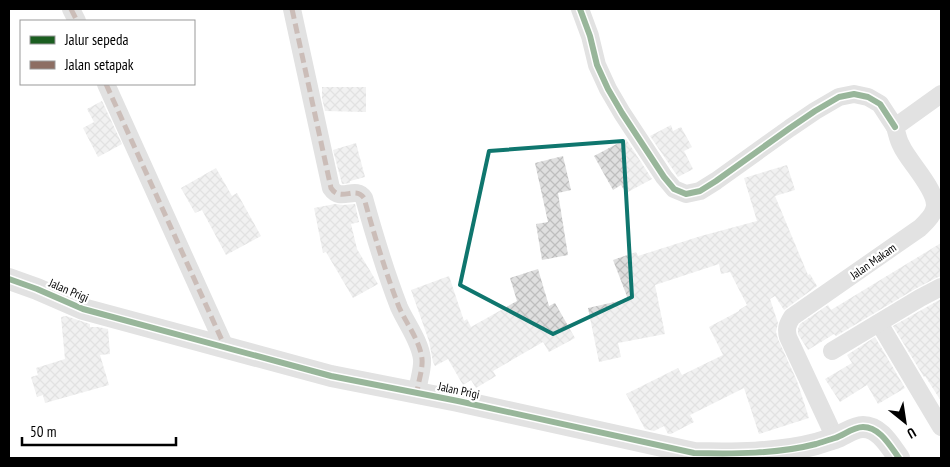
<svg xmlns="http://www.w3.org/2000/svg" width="950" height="467" font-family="'PT Sans Narrow',sans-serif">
<defs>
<pattern id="building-cross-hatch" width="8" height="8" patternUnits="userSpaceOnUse" patternTransform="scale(1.25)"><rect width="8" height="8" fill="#dfdfdf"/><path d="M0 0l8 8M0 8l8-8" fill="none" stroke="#bebebe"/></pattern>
</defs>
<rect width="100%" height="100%" fill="#fff"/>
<g fill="url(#building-cross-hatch)">
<polygon points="322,87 366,87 366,112 325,111 322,98"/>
<polygon points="102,101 122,144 98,157 83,128 94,122 87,109"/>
<polygon points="671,125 673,131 681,127 692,147 684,151 693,169 678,177 650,136"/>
<polygon points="626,139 652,179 626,193 621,185 613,190 594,156"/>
<polygon points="356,143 365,177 350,181 350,183 342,184 333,150"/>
<polygon points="563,156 571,190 558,193 568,255 542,260 536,224 548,222 535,163"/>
<polygon points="787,165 795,190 775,196 808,275 810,274 817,286 784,310 775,296 770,299 778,323 776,332 778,339 797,381 809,418 759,434 744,388 690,415 694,422 671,434 668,434 664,426 654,431 645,429 626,394 678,368 682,375 723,355 709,327 739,311 739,310 747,305 730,272 721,274 719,264 655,285 665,334 618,343 621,357 599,362 588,308 628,299 613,260 636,252 638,256 701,236 757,221 744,178"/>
<polygon points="216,168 232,196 237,193 261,236 226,255 202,210 195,213 181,188"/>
<polygon points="335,204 343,205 355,204 359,222 351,224 357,249 378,284 353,298 326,252 323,253 314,208"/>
<polygon points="941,243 941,276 936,278 915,289 836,336 834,334 808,350 798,334 798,329 800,324 828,305 831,310"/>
<polygon points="538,269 549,306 555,303 575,338 549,352 543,342 493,371 496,376 476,388 471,380 463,385 448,359 435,366 433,362 429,341 411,290 449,276 464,321 467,319 471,327 517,301 510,278"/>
<polygon points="941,299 941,401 925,376 924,377 893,326"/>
<polygon points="66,316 90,324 90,327 98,327 108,329 110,354 100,355 109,385 45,403 43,395 37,397 31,377 38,375 36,368 65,359 61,317"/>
<polygon points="875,337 905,388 878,404 867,385 840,402 825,379 852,363 847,355"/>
</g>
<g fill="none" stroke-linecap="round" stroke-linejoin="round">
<g stroke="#bebebe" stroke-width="18">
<polyline points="71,9 77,21"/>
<path d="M 292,9 L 331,188 C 341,203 355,185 364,198 C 374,234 385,271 399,307 C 406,323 420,341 422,359 C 423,369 418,382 417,393"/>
<polyline points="580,9 590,36 597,65 608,89 622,113 664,177 674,189 686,194 700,191 716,181 790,128 815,111 839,97 854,94 868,97 880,104 895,127"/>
<polyline points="106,84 225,347"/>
<polyline points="879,323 941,427"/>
<polyline points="832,351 920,298 941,287"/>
<path d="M 835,438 L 788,337 C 786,329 787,325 792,317 L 920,228 C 925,223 932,217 934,210 C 941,193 908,162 901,145 C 898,140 897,133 895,127 L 941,94"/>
</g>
<path stroke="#bebebe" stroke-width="22" d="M 9,279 L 37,289 L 83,309 L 331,376 L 458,401 L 694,453 C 733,454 778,454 816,444 C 822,442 829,440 835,438 C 844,435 853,427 863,427 C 880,427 890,446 899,458"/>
<g stroke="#8d6e63" stroke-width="5" stroke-dasharray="10 5" stroke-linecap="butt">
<polyline points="71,9 77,21"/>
<path d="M 292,9 L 331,188 C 341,203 355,185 364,198 C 374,234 385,271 399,307 C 406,323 420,341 422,359 C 423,369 418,382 417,393"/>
<polyline points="106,84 225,347"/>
</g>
<g stroke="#fff" stroke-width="9">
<g id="cycleway">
<polyline points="580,9 590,36 597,65 608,89 622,113 664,177 674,189 686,194 700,191 716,181 790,128 815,111 839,97 854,94 868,97 880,104 895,127"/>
<path d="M 9,279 L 37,289 L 83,309 L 331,376 L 458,401 L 694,453 C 733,454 778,454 816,444 C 822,442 829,440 835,438 C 844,435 853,427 863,427 C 880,427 890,446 899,458"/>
</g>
</g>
<use href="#cycleway" stroke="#1b5e20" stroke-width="6"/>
</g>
<path d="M0 0H950V467H0ZM 623,141 L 632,297 L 553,334 L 460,285 L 489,151 Z" fill="#fff" fill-opacity=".55" fill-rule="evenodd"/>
<path fill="none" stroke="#0f766e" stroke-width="4" stroke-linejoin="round" d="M 623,141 L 632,297 L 553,334 L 460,285 L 489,151 Z"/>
<g text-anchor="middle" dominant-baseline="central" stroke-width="4.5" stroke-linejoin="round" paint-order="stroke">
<g font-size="12" fill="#000" stroke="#fff">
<text transform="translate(873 261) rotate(-35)">Jalan Makam</text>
<text transform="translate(69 290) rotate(23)">Jalan Prigi</text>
<text transform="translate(459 390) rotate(12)">Jalan Prigi</text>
</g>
</g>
<rect width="950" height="467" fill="none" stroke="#000000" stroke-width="20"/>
<rect x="20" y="20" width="175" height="65" fill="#ffffff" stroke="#999999"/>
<rect x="30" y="36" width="25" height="8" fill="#1b5e20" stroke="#999999"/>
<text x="65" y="45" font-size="15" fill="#000000">Jalur sepeda</text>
<rect x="30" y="61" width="25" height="8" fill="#8d6e63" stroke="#999999"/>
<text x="65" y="70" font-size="15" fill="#000000">Jalan setapak</text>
<g transform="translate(905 422) rotate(150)" stroke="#ffffff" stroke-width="4" paint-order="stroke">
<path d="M0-4L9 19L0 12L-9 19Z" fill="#000000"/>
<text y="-8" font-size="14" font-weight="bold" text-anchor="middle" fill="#000000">U</text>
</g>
<path d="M22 437v8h154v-8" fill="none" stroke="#000000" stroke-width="2.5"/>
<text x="30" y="437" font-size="15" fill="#000000" stroke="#ffffff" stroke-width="4" paint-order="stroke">50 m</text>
</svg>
